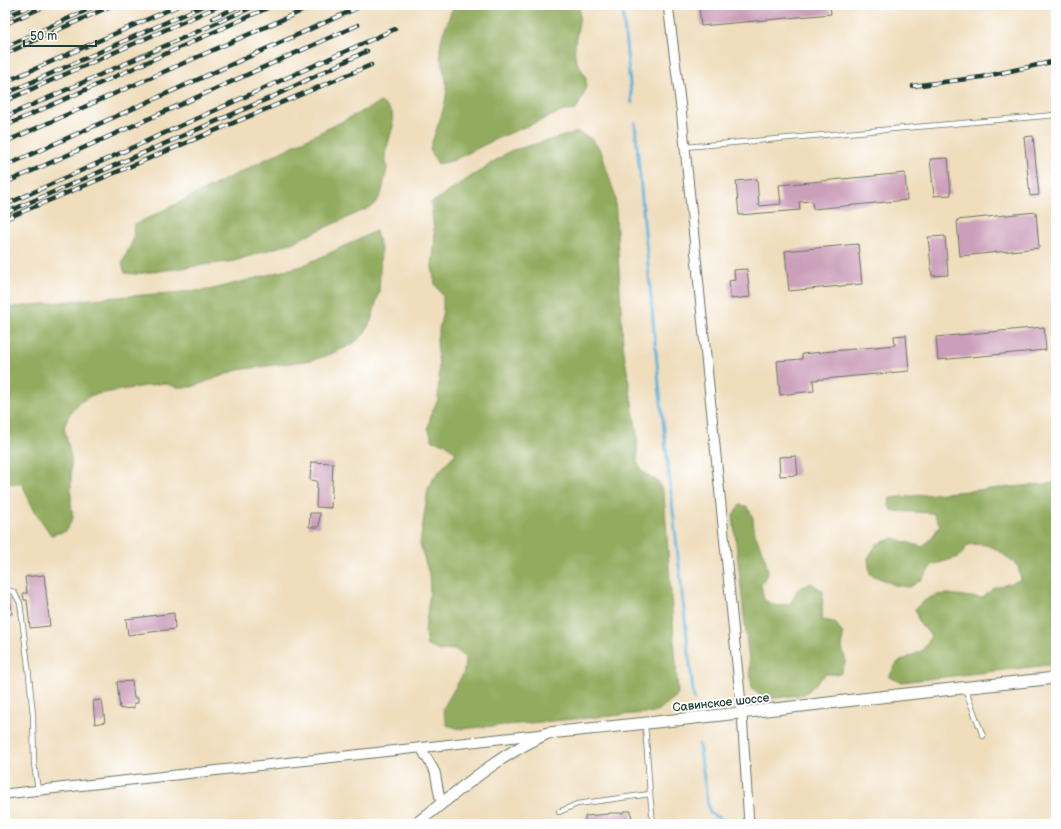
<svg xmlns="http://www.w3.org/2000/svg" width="1061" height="829" font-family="'Balsamiq Sans',sans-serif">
<rect width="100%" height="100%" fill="#fff"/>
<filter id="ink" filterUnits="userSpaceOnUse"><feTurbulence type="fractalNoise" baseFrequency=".025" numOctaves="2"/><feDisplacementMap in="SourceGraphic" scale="8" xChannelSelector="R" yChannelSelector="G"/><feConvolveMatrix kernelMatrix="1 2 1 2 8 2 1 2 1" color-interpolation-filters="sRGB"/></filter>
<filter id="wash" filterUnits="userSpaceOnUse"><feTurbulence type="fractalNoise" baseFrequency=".012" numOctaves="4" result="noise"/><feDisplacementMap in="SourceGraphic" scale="16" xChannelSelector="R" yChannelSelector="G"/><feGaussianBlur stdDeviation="0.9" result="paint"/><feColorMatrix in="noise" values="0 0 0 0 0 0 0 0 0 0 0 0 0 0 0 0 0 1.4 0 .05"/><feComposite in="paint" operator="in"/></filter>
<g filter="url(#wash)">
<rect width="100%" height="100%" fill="#efddbc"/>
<g fill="#92ac5f" stroke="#58744a">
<path d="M 456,5 L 579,5 C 582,23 573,39 575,57 C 577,66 588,74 586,85 C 585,95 580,102 575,110 L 563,111 L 496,139 L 452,161 L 438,164 L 430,150 C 434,132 443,116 446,97 C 449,81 441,67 440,51 C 440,41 444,30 448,21 C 450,15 451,9 456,5 Z"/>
<polygon points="381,102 392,112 393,126 385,154 387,169 381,195 373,206 291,243 234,261 136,274 125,273 122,263 133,240 134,225"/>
<polygon points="578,132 593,140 601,151 615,196 623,345 637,435 637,463 645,474 658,481 664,494 678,695 656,712 460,729 447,725 443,709 464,672 465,658 455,649 440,651 427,646 425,632 430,588 429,574 420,544 428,489 435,476 456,453 446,444 433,441 428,428 431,414 438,400 439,368 437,339 443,311 443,296 435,284 432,267 435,239 431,203 510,151"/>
<polygon points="376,231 381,249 379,292 371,321 364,334 353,344 326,356 312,360 237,370 192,387 177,387 163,383 92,395 79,403 70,413 64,427 71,457 71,503 73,518 66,531 51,535 34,510 22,484 5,483 5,308 91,299 209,290 302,266"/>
<path d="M 1056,483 L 1056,664 L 901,682 L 889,677 L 897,663 L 923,650 L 931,636 L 919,622 L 915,609 C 938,585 954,597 983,598 L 994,588 L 1021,580 L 1018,566 C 1000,552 992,541 968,545 L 959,557 L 932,565 L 922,579 L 910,587 L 895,585 L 870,574 L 868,558 L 877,544 L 894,538 L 922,547 L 932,538 L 940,525 L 933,513 L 892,511 L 889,506 L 890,498 Z"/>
<polygon points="740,505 747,506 753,518 754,532 765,558 768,572 761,585 764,600 777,606 791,603 797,590 811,583 823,591 822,620 835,622 843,634 842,648 846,661 840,674 826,674 805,694 777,698 763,698 752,689 733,515"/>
</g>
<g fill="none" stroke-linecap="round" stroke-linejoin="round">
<g stroke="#60b3dc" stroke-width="3">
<polyline points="622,5 632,103"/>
<polyline points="635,123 659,385 694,700"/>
<polyline points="699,744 707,799 710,813 729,824"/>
</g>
</g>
<g id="blocks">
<g fill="#cb9eb9">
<polygon points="699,5 830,5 831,14 701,26"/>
<polygon points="1033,136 1039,195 1030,196 1024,137"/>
<polygon points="948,158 951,195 934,196 930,159"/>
<polygon points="1056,160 1056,171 1055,171 1054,161"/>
<polygon points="905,173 907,200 813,209 812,201 799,202 800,210 739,215 736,181 757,179 759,206 781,204 779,185"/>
<polygon points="1036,212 1039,248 960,256 957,220"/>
<polygon points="945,236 948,275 932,276 928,237"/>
<polygon points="858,244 862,284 789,291 785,251"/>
<polygon points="747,269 750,297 731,299 729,281 735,280 734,270"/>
<polygon points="1044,327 1046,350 938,360 936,337"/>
<polygon points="906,335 909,371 813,380 814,391 780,395 777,361 802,359 802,354 895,345 894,336"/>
<polygon points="796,456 798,475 780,476 779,457"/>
<polygon points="311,462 333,463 331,508 316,507 317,481 310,480"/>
<polygon points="310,513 320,513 319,527 309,527"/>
<polygon points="44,575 50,626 30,628 27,600 24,600 23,593 27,593 25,577"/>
<polygon points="10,598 12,614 5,615 5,599"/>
<polygon points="174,613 175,629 128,635 126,619"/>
<polygon points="132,681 134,698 138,698 138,703 134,703 134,708 120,709 117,682"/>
<polygon points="102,700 105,722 95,724 93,701"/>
<polygon points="624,811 631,811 632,824 585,824 585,816 609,814 609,813 623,813"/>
</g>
</g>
</g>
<g filter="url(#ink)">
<use href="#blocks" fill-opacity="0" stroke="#687564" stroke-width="1"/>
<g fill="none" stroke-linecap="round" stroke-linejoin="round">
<g stroke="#687564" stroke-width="6">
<g id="service">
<polyline points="685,147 1056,115"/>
<polyline points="5,589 14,592 20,603 28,666 33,715 34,764 38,790"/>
<polyline points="965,689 983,736"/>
<polyline points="650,794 653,824"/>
<polyline points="559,812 577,804 650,794 645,724"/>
</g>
</g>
<g stroke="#687564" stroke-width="11">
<g id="minor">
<polyline points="668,5 681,108 742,714 749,824"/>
<polyline points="421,748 435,772 441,804"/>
<polyline points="5,794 543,734"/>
</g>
</g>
<g stroke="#687564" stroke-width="13">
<path id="tertiary" d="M 416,824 C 458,791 499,755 548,733 C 718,717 887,695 1056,678"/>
</g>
<use href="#service" stroke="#fff" stroke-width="4.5"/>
<use href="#minor" stroke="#fff" stroke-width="9"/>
<use href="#tertiary" stroke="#fff" stroke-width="11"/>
<g stroke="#1f3d34" stroke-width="4.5">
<g id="rail">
<polyline points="5,11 17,5"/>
<polyline points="5,17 33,5"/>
<polyline points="213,18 242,5"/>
<polyline points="5,24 48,5"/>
<polyline points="5,47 98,5"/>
<polyline points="5,54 113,5"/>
<polyline points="5,82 180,5"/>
<polyline points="913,86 982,77 1056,61"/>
<polyline points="5,94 205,5"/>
<polyline points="5,101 221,5"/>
<polyline points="5,117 257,5"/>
<polyline points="5,126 274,5"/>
<polyline points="5,142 315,5"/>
<polyline points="5,166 364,5"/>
<polyline points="5,183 358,25"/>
<polyline points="5,205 395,29"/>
<polyline points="5,213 272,97 367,51"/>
<polyline points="5,219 371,65"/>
</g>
</g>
<use href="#rail" stroke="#fff" stroke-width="3" stroke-dasharray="9" stroke-linecap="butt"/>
</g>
</g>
<g text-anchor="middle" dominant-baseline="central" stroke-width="4" stroke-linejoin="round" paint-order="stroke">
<g font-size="12" fill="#1f3d34" stroke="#fff">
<text transform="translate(721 703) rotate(-6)">Савинское шоссе</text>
</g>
</g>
<rect width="1061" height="829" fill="none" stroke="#fff" stroke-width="20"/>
<path d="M24 40v6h72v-6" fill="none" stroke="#1f3d34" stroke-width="2"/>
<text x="30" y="40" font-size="12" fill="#1f3d34" stroke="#ffffff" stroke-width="3" paint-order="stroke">50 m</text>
</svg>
